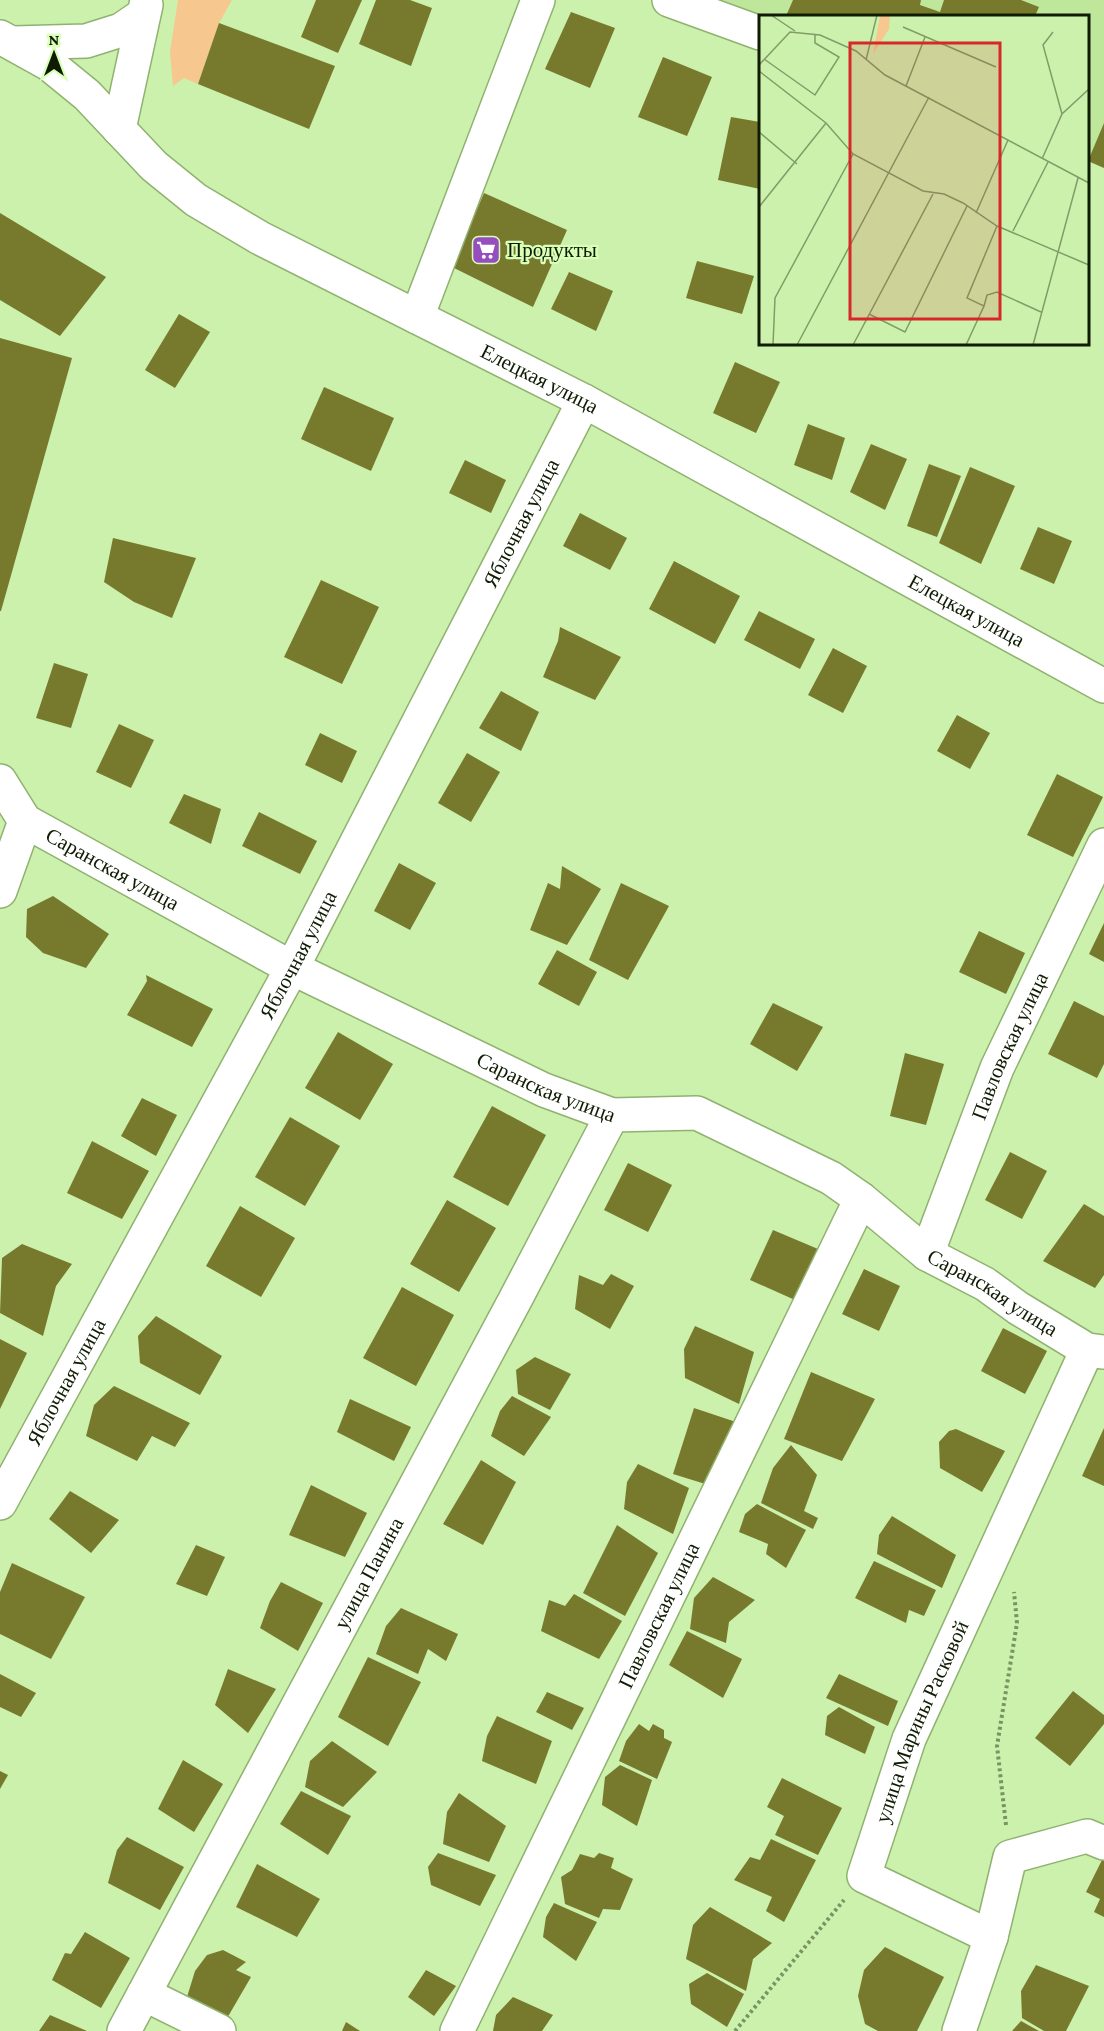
<svg xmlns="http://www.w3.org/2000/svg" width="1104" height="2031" font-family="'Crimson Pro',serif">
<rect width="100%" height="100%" fill="#ccf1ac"/>
<polygon fill="#bfe79b" points="695,0 1104,0 1104,168 1088,161 1088,16 760,16"/>
<polygon fill="#f6c78f" points="178,0 232,0 219,23 198,84 184,78 173,86 170,52"/>
<g fill="#777a2d">
<polygon points="316,0 362,0 338,53 301,37"/>
<polygon points="376,0 410,0 432,8 411,66 359,44"/>
<polygon points="793,0 921,0 920,5 940,12 944,0 1021,0 1039,7 1035,16 786,16"/>
<polygon points="571,12 615,28 590,88 545,69"/>
<polygon points="219,23 335,66 309,129 198,84"/>
<polygon points="663,57 712,77 687,136 638,117"/>
<polygon points="731,117 760,122 760,189 718,180"/>
<polygon points="1104,123 1104,168 1088,161"/>
<polygon points="484,193 567,230 533,307 452,267"/>
<polygon points="0,213 106,277 60,336 0,300"/>
<polygon points="697,261 754,276 742,314 686,298"/>
<polygon points="569,272 613,291 596,331 551,309"/>
<polygon points="179,314 210,332 175,388 145,370"/>
<polygon points="0,338 72,358 1,611 0,611"/>
<polygon points="735,362 780,382 756,433 713,413"/>
<polygon points="324,387 394,418 371,471 301,439"/>
<polygon points="808,424 845,438 832,480 794,465"/>
<polygon points="871,444 907,459 885,510 850,492"/>
<polygon points="465,460 506,480 491,513 449,493"/>
<polygon points="929,464 961,476 937,537 907,526"/>
<polygon points="970,467 1015,486 981,564 939,543"/>
<polygon points="580,513 627,538 610,570 563,546"/>
<polygon points="1038,527 1072,541 1054,584 1020,569"/>
<polygon points="113,538 196,558 172,618 134,602 104,582"/>
<polygon points="674,561 740,596 715,644 649,609"/>
<polygon points="321,580 379,607 342,684 284,657"/>
<polygon points="759,611 815,639 800,669 744,640"/>
<polygon points="560,627 621,657 595,700 543,677 558,641"/>
<polygon points="833,648 867,666 843,713 808,695"/>
<polygon points="54,663 88,674 71,728 36,718"/>
<polygon points="501,691 539,712 521,751 479,728"/>
<polygon points="957,715 990,733 970,769 937,751"/>
<polygon points="119,724 154,740 131,788 96,772"/>
<polygon points="320,733 357,751 342,783 305,765"/>
<polygon points="467,753 500,772 471,822 438,803"/>
<polygon points="1057,774 1103,797 1073,857 1027,835"/>
<polygon points="184,794 221,809 211,844 169,823"/>
<polygon points="259,812 317,841 300,874 242,846"/>
<polygon points="399,863 436,883 410,930 374,911"/>
<polygon points="562,866 601,889 567,945 530,930 548,883 560,889"/>
<polygon points="621,883 669,906 628,980 589,960"/>
<polygon points="53,896 109,934 86,968 43,953 26,937 27,909"/>
<polygon points="1104,923 1104,962 1089,954"/>
<polygon points="979,931 1025,953 1006,994 959,972"/>
<polygon points="557,950 597,972 579,1006 538,984"/>
<polygon points="146,975 213,1009 192,1047 127,1015 147,981"/>
<polygon points="1074,1001 1104,1016 1104,1064 1097,1078 1048,1054"/>
<polygon points="773,1003 823,1027 797,1071 750,1044"/>
<polygon points="338,1032 393,1064 360,1120 305,1088"/>
<polygon points="905,1053 944,1064 926,1125 890,1116"/>
<polygon points="142,1098 177,1115 156,1156 121,1136"/>
<polygon points="492,1106 546,1135 508,1206 453,1177"/>
<polygon points="290,1117 340,1146 305,1206 255,1177"/>
<polygon points="92,1141 149,1171 122,1219 67,1193"/>
<polygon points="1010,1152 1047,1171 1022,1219 985,1200"/>
<polygon points="628,1163 672,1185 648,1232 604,1210"/>
<polygon points="447,1200 496,1228 459,1292 410,1264"/>
<polygon points="1084,1204 1104,1216 1104,1275 1095,1288 1043,1261"/>
<polygon points="240,1206 295,1238 261,1297 206,1266"/>
<polygon points="773,1230 818,1249 795,1300 750,1280"/>
<polygon points="22,1244 72,1264 56,1286 43,1336 0,1313 2,1258"/>
<polygon points="864,1269 900,1286 879,1331 842,1314"/>
<polygon points="611,1274 634,1286 610,1329 575,1309 579,1275 603,1285"/>
<polygon points="402,1287 454,1315 416,1386 363,1358"/>
<polygon points="156,1316 222,1356 200,1395 140,1363 138,1336"/>
<polygon points="695,1326 754,1352 739,1404 685,1378 684,1349"/>
<polygon points="1003,1328 1047,1351 1025,1394 981,1371"/>
<polygon points="0,1339 27,1353 0,1409"/>
<polygon points="535,1357 571,1374 550,1410 518,1394 516,1370"/>
<polygon points="811,1372 875,1399 842,1461 784,1439"/>
<polygon points="114,1386 190,1423 175,1447 152,1436 137,1461 86,1436 94,1405"/>
<polygon points="512,1396 551,1417 524,1456 491,1436 500,1411"/>
<polygon points="350,1399 411,1427 394,1461 337,1432"/>
<polygon points="694,1408 736,1422 715,1487 673,1474"/>
<polygon points="1104,1428 1104,1486 1082,1476"/>
<polygon points="956,1429 1005,1451 982,1492 940,1468 939,1442 949,1431"/>
<polygon points="791,1445 817,1475 804,1511 818,1518 813,1529 761,1503 773,1468"/>
<polygon points="481,1460 516,1482 483,1545 443,1524"/>
<polygon points="638,1464 689,1488 673,1534 624,1509 627,1482"/>
<polygon points="311,1485 367,1513 345,1557 289,1535"/>
<polygon points="70,1491 119,1520 91,1553 49,1519"/>
<polygon points="757,1504 806,1530 786,1568 766,1554 768,1544 739,1532 745,1514"/>
<polygon points="892,1516 956,1555 942,1588 877,1554 879,1535"/>
<polygon points="617,1525 658,1553 625,1616 583,1593"/>
<polygon points="196,1545 225,1557 207,1596 176,1584"/>
<polygon points="874,1561 936,1590 924,1616 909,1610 906,1623 855,1598"/>
<polygon points="12,1563 85,1597 51,1659 0,1634 0,1592"/>
<polygon points="713,1577 755,1600 729,1622 726,1643 690,1629 694,1598"/>
<polygon points="281,1582 323,1603 298,1651 260,1628 270,1601"/>
<polygon points="574,1594 622,1621 599,1659 541,1631 549,1600 565,1606"/>
<polygon points="401,1608 458,1634 446,1661 428,1649 418,1674 376,1654 386,1626"/>
<polygon points="687,1631 742,1659 723,1698 669,1665"/>
<polygon points="368,1657 421,1682 388,1746 338,1717"/>
<polygon points="228,1669 276,1689 248,1733 215,1705"/>
<polygon points="0,1674 36,1693 21,1717 0,1707"/>
<polygon points="839,1674 898,1701 888,1726 826,1698"/>
<polygon points="1073,1691 1104,1715 1104,1724 1070,1766 1035,1738"/>
<polygon points="547,1692 584,1708 572,1730 536,1712"/>
<polygon points="839,1707 875,1727 865,1754 825,1735 827,1716"/>
<polygon points="497,1716 552,1741 536,1784 482,1761 487,1736"/>
<polygon points="639,1724 649,1731 653,1724 664,1730 664,1738 672,1742 657,1779 619,1761 626,1741"/>
<polygon points="332,1741 377,1772 343,1807 305,1787 310,1761"/>
<polygon points="183,1760 223,1784 194,1832 158,1809"/>
<polygon points="620,1765 652,1780 637,1826 602,1805 605,1777"/>
<polygon points="0,1771 8,1775 0,1789"/>
<polygon points="782,1778 842,1808 818,1855 775,1835 784,1816 767,1807"/>
<polygon points="301,1791 351,1816 328,1855 280,1824"/>
<polygon points="459,1793 506,1826 489,1862 443,1844 447,1812"/>
<polygon points="127,1837 184,1867 160,1910 108,1883 117,1850"/>
<polygon points="771,1839 816,1860 784,1922 766,1911 772,1897 734,1880 750,1857 760,1860"/>
<polygon points="438,1853 496,1875 480,1906 431,1885 428,1867"/>
<polygon points="599,1853 614,1858 611,1868 633,1879 620,1910 603,1909 599,1918 565,1904 561,1877 572,1870 580,1854 594,1858"/>
<polygon points="1102,1860 1104,1861 1104,1917 1094,1912 1100,1899 1086,1892"/>
<polygon points="257,1864 320,1899 297,1937 236,1907"/>
<polygon points="554,1903 597,1922 576,1961 543,1937 546,1917"/>
<polygon points="710,1907 772,1943 753,1959 746,1991 686,1959 693,1925"/>
<polygon points="85,1932 130,1958 101,2008 52,1980 65,1953 71,1954"/>
<polygon points="885,1947 944,1977 917,2031 878,2031 865,2024 858,1996 864,1970"/>
<polygon points="223,1950 246,1962 236,1970 251,1977 226,2020 187,1997 195,1971 207,1955"/>
<polygon points="1036,1965 1089,1986 1066,2031 1044,2031 1022,2018 1021,1991"/>
<polygon points="426,1970 456,1986 434,2016 408,1997"/>
<polygon points="707,1973 744,1994 727,2027 691,2004 689,1984"/>
<polygon points="513,1997 553,2015 542,2031 493,2031 496,2015"/>
<polygon points="50,2015 87,2031 39,2031"/>
<polygon points="1021,2021 1039,2031 1012,2031"/>
<polygon points="346,2022 360,2031 342,2031"/>
</g>
<g fill="none" stroke-linecap="round" stroke-linejoin="round">
<g stroke="#8fb270" stroke-width="36">
<g id="minor">
<polyline points="669,0 760,33"/>
<polyline points="417,317 538,0"/>
<path id="s1" d="M 0,781 L 25,821 L 292,968 L 544,1090 L 612,1115 L 697,1113 L 831,1178 L 861,1199 L 927,1254 L 985,1284 L 1018,1308 L 1087,1350 L 1104,1352"/>
<polyline points="0,891 25,821"/>
<path id="s2" d="M 927,1254 L 997,1068 L 1104,845"/>
<path id="s3" d="M 0,1503 L 292,968 L 584,401"/>
<polyline points="991,1937 1010,1857 1087,1836 1104,1843"/>
<polyline points="144,1994 219,2031"/>
<path id="s4" d="M 124,2031 L 515,1300 L 612,1115"/>
<path id="s5" d="M 457,2031 L 861,1199"/>
<path id="s6" d="M 959,2031 L 991,1937 L 864,1876 L 909,1739 L 1087,1350"/>
</g>
</g>
<g stroke="#8fb270" stroke-width="36">
<g id="major">
<path id="s7" d="M 0,37 L 49,64 L 87,95 L 154,166 L 196,200 L 260,238 L 584,401 L 1104,686"/>
<polyline points="14,43 86,41 121,30 143,15"/>
<polyline points="119,129 146,5"/>
</g>
</g>
<g stroke="#799462" stroke-width="4" stroke-dasharray="3 3" stroke-linecap="butt">
<polyline points="1006,1825 997,1746 1017,1623 1014,1592"/>
<polyline points="735,2031 844,1900"/>
</g>
<use href="#minor" stroke="#fff" stroke-width="33"/>
<use href="#major" stroke="#fff" stroke-width="33"/>
</g>
<defs>
<g id="supermarket-square" transform="scale(1.5)"><rect x="-9" y="-9" width="18" height="18" rx="4" fill="#964dc0" stroke="#d9ffb9"/><path d="M-6-5.5h2.5l.6 2H6L4.5 2H-2.5L-4.4-4H-6ZM-1.5 3.2a1.3 1.3 0 1 0 .1 0ZM3 3.2a1.3 1.3 0 1 0 .1 0Z" fill="#fff"/></g>
</defs>
<g fill-rule="evenodd">
<use href="#supermarket-square" x="486" y="250"/>
</g>
<g text-anchor="middle" dominant-baseline="central" stroke-width="4.5" stroke-linejoin="round" paint-order="stroke">
<g font-size="21" fill="#0f1c03" stroke="#d9ffb9" text-anchor="start">
<text x="507" y="250">Продукты</text>
</g>
<g font-size="21" fill="#0f1c03" stroke="#d9ffb9">
<text stroke="none"><textPath href="#s7" startOffset="644">Елецкая улица</textPath></text>
<text stroke="none"><textPath href="#s3" startOffset="1110">Яблочная улица</textPath></text>
<text stroke="none"><textPath href="#s7" startOffset="1130">Елецкая улица</textPath></text>
<text stroke="none"><textPath href="#s1" startOffset="147">Саранская улица</textPath></text>
<text stroke="none"><textPath href="#s3" startOffset="624">Яблочная улица</textPath></text>
<text stroke="none"><textPath href="#s2" startOffset="224">Павловская улица</textPath></text>
<text stroke="none"><textPath href="#s1" startOffset="633">Саранская улица</textPath></text>
<text stroke="none"><textPath href="#s1" startOffset="1137">Саранская улица</textPath></text>
<text stroke="none"><textPath href="#s3" startOffset="138">Яблочная улица</textPath></text>
<text stroke="none"><textPath href="#s4" startOffset="519">улица Панина</textPath></text>
<text stroke="none"><textPath href="#s5" startOffset="462">Павловская улица</textPath></text>
<text stroke="none"><textPath href="#s6" startOffset="405">улица Марины Расковой</textPath></text>
</g>
</g>
<g transform="translate(759 15)">
<rect width="330" height="330" fill="#ccf1ac"/>
<path d="M 131,0 L 130,14 L 114,39 L 121,1 Z" fill="#f6c78f"/>
<path fill="none" stroke="#809c68" stroke-width="1.5" d="M 12,0 L 36,16M 144,12 L 237,52M 294,17 L 284,30 L 303,99M 5,44 L 56,80 L 80,42 L 56,28 L 56,19M 107,45 L 118,0M 0,50 L 31,17 L 61,20 L 97,36 L 126,60 L 330,168M 0,56 L 67,108 L 94,139 L 164,176 L 185,179 L 204,188 L 238,211 L 330,250M 147,71 L 166,22M 0,117 L 38,149M 283,144 L 303,99 L 330,74M 0,192 L 67,108M 217,198 L 249,125M 254,216 L 289,147M 225,291 L 228,280 L 238,277 L 282,297M 110,299 L 146,317 L 208,191M 14,330 L 16,283 L 94,139M 38,330 L 170,82M 94,330 L 174,179M 207,330 L 225,291 L 208,283 L 238,211M 274,330 L 319,163"/>
<path fill="#d62828" fill-opacity="0.15" stroke="#d62828" stroke-width="3" d="M 91,28 L 241,28 L 241,304 L 91,304 Z"/>
<rect width="330" height="330" fill="none" stroke="#0f1c03" stroke-width="3"/>
</g>
<g transform="translate(54 54)" stroke="#d9ffb9" stroke-width="4.5" paint-order="stroke">
<path d="M0-4.5L10 22L0 15L-10 22Z" fill="#0f1c03"/>
<text y="-9" font-size="16" font-weight="bold" text-anchor="middle" fill="#0f1c03">N</text>
</g>
</svg>
